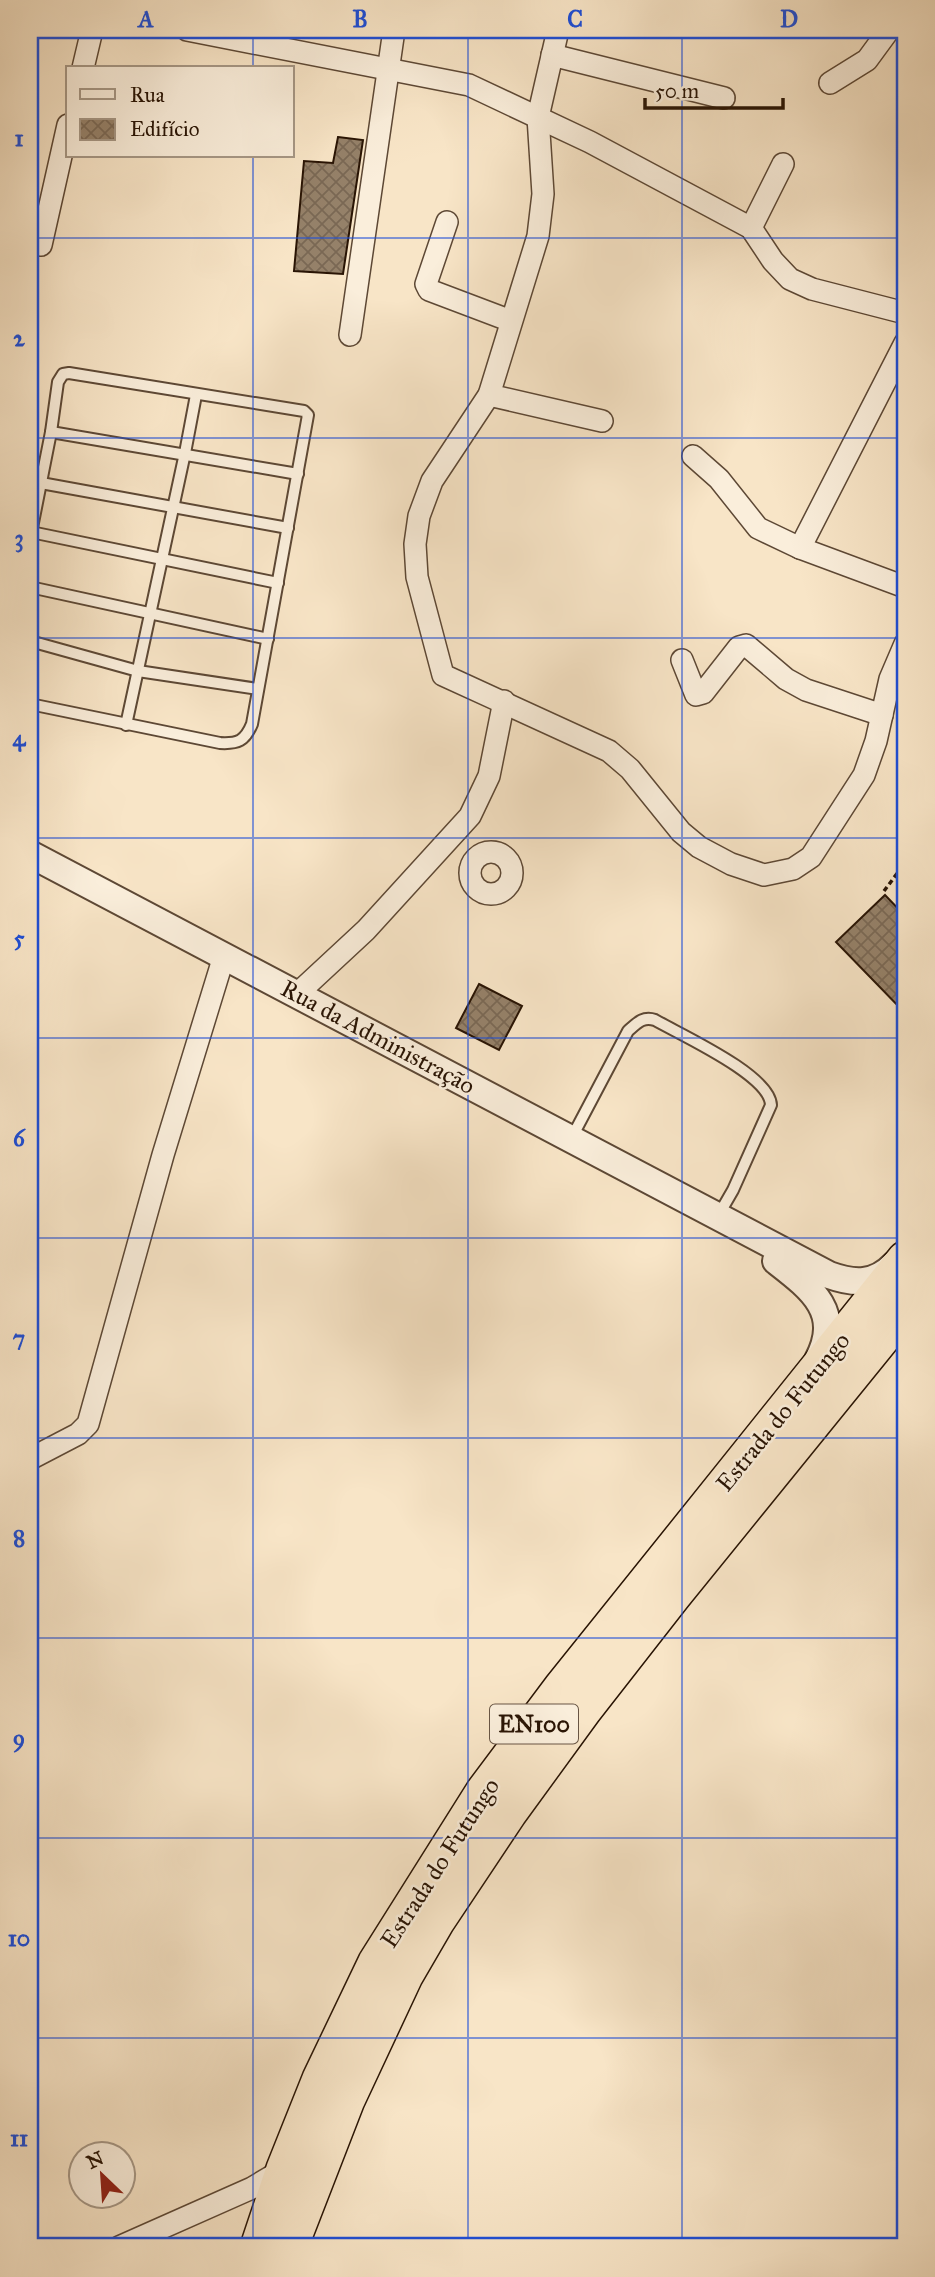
<svg xmlns="http://www.w3.org/2000/svg" width="935" height="2277" font-family="'IM FELL Great Primer',serif">
<defs>
<pattern id="building-cross-hatch" width="8" height="8" patternUnits="userSpaceOnUse" patternTransform="scale(1.75)"><rect width="8" height="8" fill="#958169"/><path d="M0 0l8 8M0 8l8-8" fill="none" stroke="#7a6854"/></pattern>
</defs>
<rect width="100%" height="100%" fill="#f8e5c7"/>
<filter id="stains"><feTurbulence type="fractalNoise" baseFrequency=".00286" numOctaves="4"/><feColorMatrix values="0 0 0 0 .2 0 0 0 0 .09 0 0 0 0 .02 0 0 0 .5 -.17"/></filter>
<radialGradient id="worn" r=".72"><stop offset=".6" stop-color="#630" stop-opacity="0"/><stop offset="1" stop-color="#630" stop-opacity=".3"/></radialGradient>
<g fill="url(#building-cross-hatch)" stroke="#291404" stroke-width="2">
<polygon points="338,137 363,140 343,274 294,271 304,161 333,163"/>
<polygon points="885,895 905,916 905,1013 836,942"/>
<polygon points="479,984 522,1006 499,1050 456,1028"/>
</g>
<g fill="none" stroke-linecap="round" stroke-linejoin="round">
<g stroke="#5d4835" stroke-width="14">
<g id="service">
<polyline points="51,432 298,474"/>
<polyline points="41,483 288,528"/>
<polyline points="31,532 278,583"/>
<path d="M 30,538 L 51,432 L 58,382 L 63,374 L 69,373 L 304,411 L 308,415 L 252,724 C 245,741 238,744 220,743 L 30,704"/>
<polyline points="30,587 268,639"/>
<polyline points="30,641 138,671 258,689"/>
<polyline points="126,725 185,453 196,395"/>
<path d="M 571,1139 L 628,1031 C 637,1023 643,1016 655,1020 C 681,1035 770,1075 771,1105 L 733,1190 L 718,1216"/>
</g>
</g>
<g stroke="#5d4835" stroke-width="24">
<g id="minor">
<polyline points="187,30 469,85 590,142 751,228 773,261 790,279 812,289 905,313"/>
<polyline points="558,30 538,117 543,194 538,236 489,395 432,481 419,516 415,544 417,577 443,675 609,751 630,769 681,832 699,847 731,864 764,875 793,869 811,857 864,775 876,741 890,679 905,644"/>
<polyline points="552,55 724,98"/>
<polyline points="83,68 92,30"/>
<polyline points="830,83 867,60 889,30"/>
<polyline points="447,222 426,284 429,290 511,321"/>
<polyline points="751,228 783,164"/>
<polyline points="41,245 68,125"/>
<polyline points="350,335 394,30"/>
<polyline points="489,395 602,421"/>
<polyline points="693,456 719,479 758,528 800,548 905,587"/>
<polyline points="800,548 905,343"/>
<polyline points="682,660 696,695 703,693 739,647 746,645 786,679 806,690 882,715"/>
<circle cx="491" cy="873" r="21"/>
<polyline points="296,995 366,930 470,816 489,776 504,701"/>
<polyline points="30,1459 78,1434 88,1424 163,1155 224,956"/>
<polyline points="119,2247 252,2188 284,2169"/>
</g>
</g>
<g stroke="#5d4835" stroke-width="30">
<g id="tertiary">
<path d="M 30,854 L 829,1275 C 854,1284 875,1285 894,1265"/>
<path d="M 776,1261 C 812,1289 843,1312 818,1360"/>
</g>
</g>
<g stroke="#291404" stroke-width="38">
<g id="trunk">
<polyline points="258,2247 284,2169 320,2079 376,1962 483,1792 561,1688 905,1259"/>
<polyline points="290,2247 347,2100 405,1976 437,1921 509,1813 584,1710 673,1596 905,1310"/>
</g>
</g>
<polyline stroke="#291404" stroke-width="3.5" stroke-dasharray="5 3.5" stroke-linecap="butt" points="884,891 905,863"/>
<use href="#service" stroke="#faeedb" stroke-width="10"/>
<use href="#minor" stroke="#faeedb" stroke-width="21"/>
<use href="#tertiary" stroke="#faeedb" stroke-width="26"/>
<use href="#trunk" stroke="#f8e5c7" stroke-width="35"/>
</g>
<path fill="none" stroke="#1d4ed8" stroke-width="2" stroke-opacity="0.55" d="M 253,30 L 253,68M 468,30 L 468,2247M 682,30 L 682,2247M 253,156 L 253,2247M 30,238 L 905,238M 30,438 L 905,438M 30,638 L 905,638M 30,838 L 905,838M 30,1038 L 905,1038M 30,1238 L 905,1238M 30,1438 L 905,1438M 30,1638 L 905,1638M 30,1838 L 905,1838M 30,2038 L 905,2038"/>
<g text-anchor="middle" dominant-baseline="central" stroke-width="5" stroke-linejoin="round" paint-order="stroke">
<rect fill="#faeedb" stroke="#685544" stroke-width="2" x="490" y="1704.5" width="88" height="39" rx="5"/>
<g font-size="23" font-weight="bold" fill="#291404">
<text x="534" y="1724">EN100</text>
</g>
<g font-size="24" fill="#291404" stroke="#faeedb">
<text transform="translate(378 1037) rotate(28)">Rua da Administração</text>
<text transform="translate(783 1412) rotate(-51)">Estrada do Futungo</text>
<text transform="translate(440 1863) rotate(-57)">Estrada do Futungo</text>
</g>
</g>
<rect width="935" height="2277" fill="none" stroke="#f8e5c7" stroke-width="77"/>
<rect x="66" y="66" width="228" height="91" fill="#faeedb" stroke="#a69785" stroke-width="2"/>
<rect x="80" y="89" width="35" height="10" fill="#faeedb" stroke="#a69785" stroke-width="2"/>
<text x="130" y="102" font-size="21" fill="#291404">Rua</text>
<rect x="80" y="119" width="35" height="21" fill="url(#building-cross-hatch)" stroke="#a69785" stroke-width="2"/>
<text x="130" y="136" font-size="21" fill="#291404">Edifício</text>
<g transform="translate(102 2175) rotate(335)"><circle r="33" fill="#faeedb" stroke="#a69785" stroke-width="2"/>
<path d="M0-5L12 26L0 18L-12 26Z" fill="#8f2418"/>
<text y="-10" font-size="19" font-weight="bold" text-anchor="middle" fill="#291404">N</text>
</g>
<path d="M645 98v10h138v-10" fill="none" stroke="#291404" stroke-width="3.5"/>
<text x="655" y="98" font-size="21" fill="#291404" stroke="#faeedb" stroke-width="5" paint-order="stroke">50 m</text>
<rect x="38" y="38" width="859" height="2200" fill="none" stroke="#1d4ed8" stroke-width="2.5"/>
<g font-size="23" text-anchor="middle" font-weight="bold" fill="#1d4ed8">
<text x="146" y="27">A</text>
<text x="360" y="27">B</text>
<text x="575" y="27">C</text>
<text x="789" y="27">D</text>
<text x="19" y="146">1</text>
<text x="19" y="346">2</text>
<text x="19" y="546">3</text>
<text x="19" y="746">4</text>
<text x="19" y="946">5</text>
<text x="19" y="1146">6</text>
<text x="19" y="1346">7</text>
<text x="19" y="1546">8</text>
<text x="19" y="1746">9</text>
<text x="19" y="1946">10</text>
<text x="19" y="2146">11</text>
</g>
<rect width="100%" height="100%" filter="url(#stains)"/>
<rect width="100%" height="100%" fill="url(#worn)"/>
</svg>
